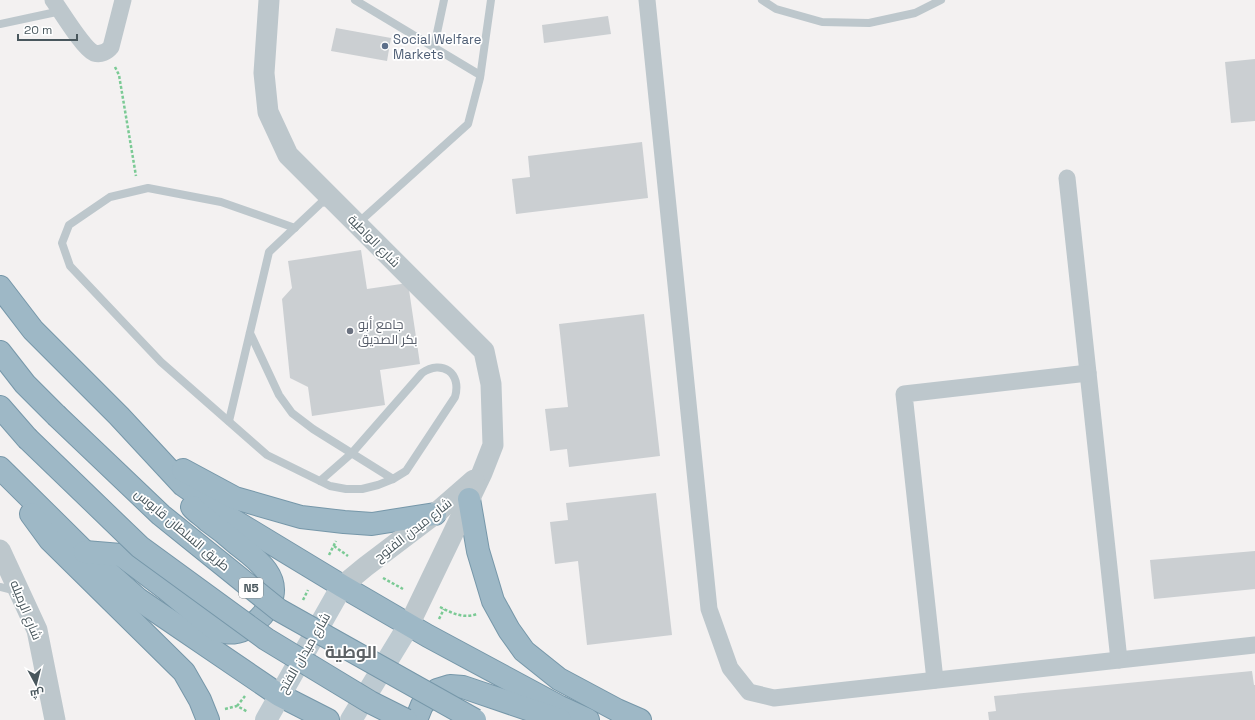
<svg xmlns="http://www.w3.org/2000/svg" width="1255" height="720" font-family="'Space Grotesk',Cairo,sans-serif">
<rect width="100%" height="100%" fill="#f3f1f1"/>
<g fill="#cbcfd2">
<polygon points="608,16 611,34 544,43 542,25"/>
<polygon points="336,28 391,38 387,61 331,51"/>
<polygon points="1255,59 1255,121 1231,123 1225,62"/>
<polygon points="642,142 648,198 516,214 512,179 530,177 528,156"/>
<polygon points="361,250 367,289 408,283 420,364 380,370 385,405 312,416 308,387 290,378 282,299 292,288 288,261"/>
<polygon points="644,314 660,456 569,467 567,449 550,451 545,409 568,407 559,324"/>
<polygon points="656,493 672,635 587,645 578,561 555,564 550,522 568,520 566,503"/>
<polygon points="1255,551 1255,589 1154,599 1150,560"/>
<polygon points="1252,671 1254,685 1255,685 1255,720 989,720 988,712 996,711 994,696"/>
</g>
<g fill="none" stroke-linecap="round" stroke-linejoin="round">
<g stroke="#7697a9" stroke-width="24">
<g id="trunk">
<polyline points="0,287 33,330 119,416 183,485 233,520 342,586 428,636 560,707 588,720"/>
<polyline points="0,352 25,384 56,415"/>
<polyline points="0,407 27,438"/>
<polyline points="0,468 85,552 138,599 279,695 328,720"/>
<polyline points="183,470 235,498 301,517 344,522 372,524 435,514"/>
<polyline points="469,499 478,551 493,601 509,630 524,651 559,679 617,710 640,720"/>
<polyline points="31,514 50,540 184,672 200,700 208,720"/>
<path d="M 85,552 L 121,555 L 166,589 L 216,630 C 229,634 239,634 250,626 C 259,620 266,612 270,603 C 282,576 255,558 237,544 C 228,536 218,528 208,521 C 203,516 196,512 192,507"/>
<polyline points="416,720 422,705 437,690 450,686 463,687 560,720"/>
</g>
</g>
<g stroke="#7bca95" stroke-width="2.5" stroke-dasharray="3 2" stroke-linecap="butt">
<polyline points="115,67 119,75 136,176"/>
<polyline points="334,546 348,556"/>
<polyline points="329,555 336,541"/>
<polyline points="383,578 403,589"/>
<polyline points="303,600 308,590"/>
<path d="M 440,607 C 452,613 463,619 477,614"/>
<polyline points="439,619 444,609"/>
<polyline points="237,706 245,696"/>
<polyline points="225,709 237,706 248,712"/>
</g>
<g stroke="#bdc7cc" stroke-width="8">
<polyline points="355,0 480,75"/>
<polyline points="762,0 776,9 822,22 869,23 915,13 941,0"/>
<polyline points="0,24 61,11"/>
<polyline points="434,47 444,0"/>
<polyline points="357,224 468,124 480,78 491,0"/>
<path d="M 295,228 L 221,202 L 148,188 L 110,197 L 69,225 L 62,243 L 70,266 L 161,362 L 267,455 L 330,486 L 346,489 L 362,489 L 378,485 L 393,479 L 406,471 L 455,397 C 462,373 442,359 422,373 L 352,453 L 320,481"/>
<polyline points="250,333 279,395 292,413 313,429 393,479"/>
<polyline points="229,421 269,252 321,203 331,201"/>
<polyline points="0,587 17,591"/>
</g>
<g stroke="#bdc7cc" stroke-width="17">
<path d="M 53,0 C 61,11 83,48 94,53 C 101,55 107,52 111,47 L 123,0"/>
<polyline points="647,0 709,609 730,668 749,692 774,698 1255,645"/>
<polyline points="1067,178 1119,660"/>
<polyline points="935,680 904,394 1088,373"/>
</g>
<g stroke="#bdc7cc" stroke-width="21">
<polyline points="269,0 264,73 268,112 288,155 484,351 491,384 493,445 482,473 409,625"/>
<polyline points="0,550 37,630 55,720"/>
<polyline points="342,586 365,567 435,514 474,480"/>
</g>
<g stroke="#bdcad1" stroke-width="22">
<polyline points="266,720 342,586"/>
<polyline points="351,720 409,625"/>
</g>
<use href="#trunk" stroke="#9eb8c6" stroke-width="22"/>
<g stroke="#7697a9" stroke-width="24" stroke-linecap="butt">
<g id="trunk-bridge">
<polyline points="56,415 161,515 279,610 475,720"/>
<polyline points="27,438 140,547 266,639 370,702 406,720"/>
</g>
</g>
<use href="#trunk-bridge" stroke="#9eb8c6" stroke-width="22"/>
</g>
<circle fill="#5c6f8a" stroke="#fff" stroke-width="1.5" cx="385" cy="46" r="4"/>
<circle fill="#6b7280" stroke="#fff" stroke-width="1.5" cx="350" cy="331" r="4"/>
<g text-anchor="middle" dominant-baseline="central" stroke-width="3.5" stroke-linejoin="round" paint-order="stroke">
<rect fill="#fff" stroke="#80898e" stroke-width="1" x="239" y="578" width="24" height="20" rx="3"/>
<g font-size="12" font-weight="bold" fill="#49575d">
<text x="251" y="588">N5</text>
</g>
<g font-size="13" fill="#4e5e75" stroke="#fff" text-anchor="start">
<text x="393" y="39">Social Welfare<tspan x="393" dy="15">Markets</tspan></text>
</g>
<g font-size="13" fill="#49575d" stroke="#fff">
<text transform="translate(374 241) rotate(45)">شارع الواطية</text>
<text transform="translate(182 530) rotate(40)">طريق السلطان قابوس</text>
<text transform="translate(413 530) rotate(-38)">شارع ميدن الفتوح</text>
<text transform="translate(26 610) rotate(68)">شارع الرميله</text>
<text transform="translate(304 653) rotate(-60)">شارع ميدان الفتح</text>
</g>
<g font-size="13" fill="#5b616d" stroke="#fff" text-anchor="start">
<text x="358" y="324">جامع أبو<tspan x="358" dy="15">بكر الصديق</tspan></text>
</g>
<g font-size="17" font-weight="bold" fill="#5d6265" stroke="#fff">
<text x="351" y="652">الوطية</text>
</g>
</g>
<g transform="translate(36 684) rotate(173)" stroke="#ffffff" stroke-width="3" paint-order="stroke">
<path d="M0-3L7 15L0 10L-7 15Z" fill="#49575d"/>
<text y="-6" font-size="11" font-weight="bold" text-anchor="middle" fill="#49575d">ش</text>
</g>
<path d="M18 34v6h59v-6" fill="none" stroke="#49575d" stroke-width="2"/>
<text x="24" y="34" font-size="12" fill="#49575d" stroke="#ffffff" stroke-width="3" paint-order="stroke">20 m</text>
</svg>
